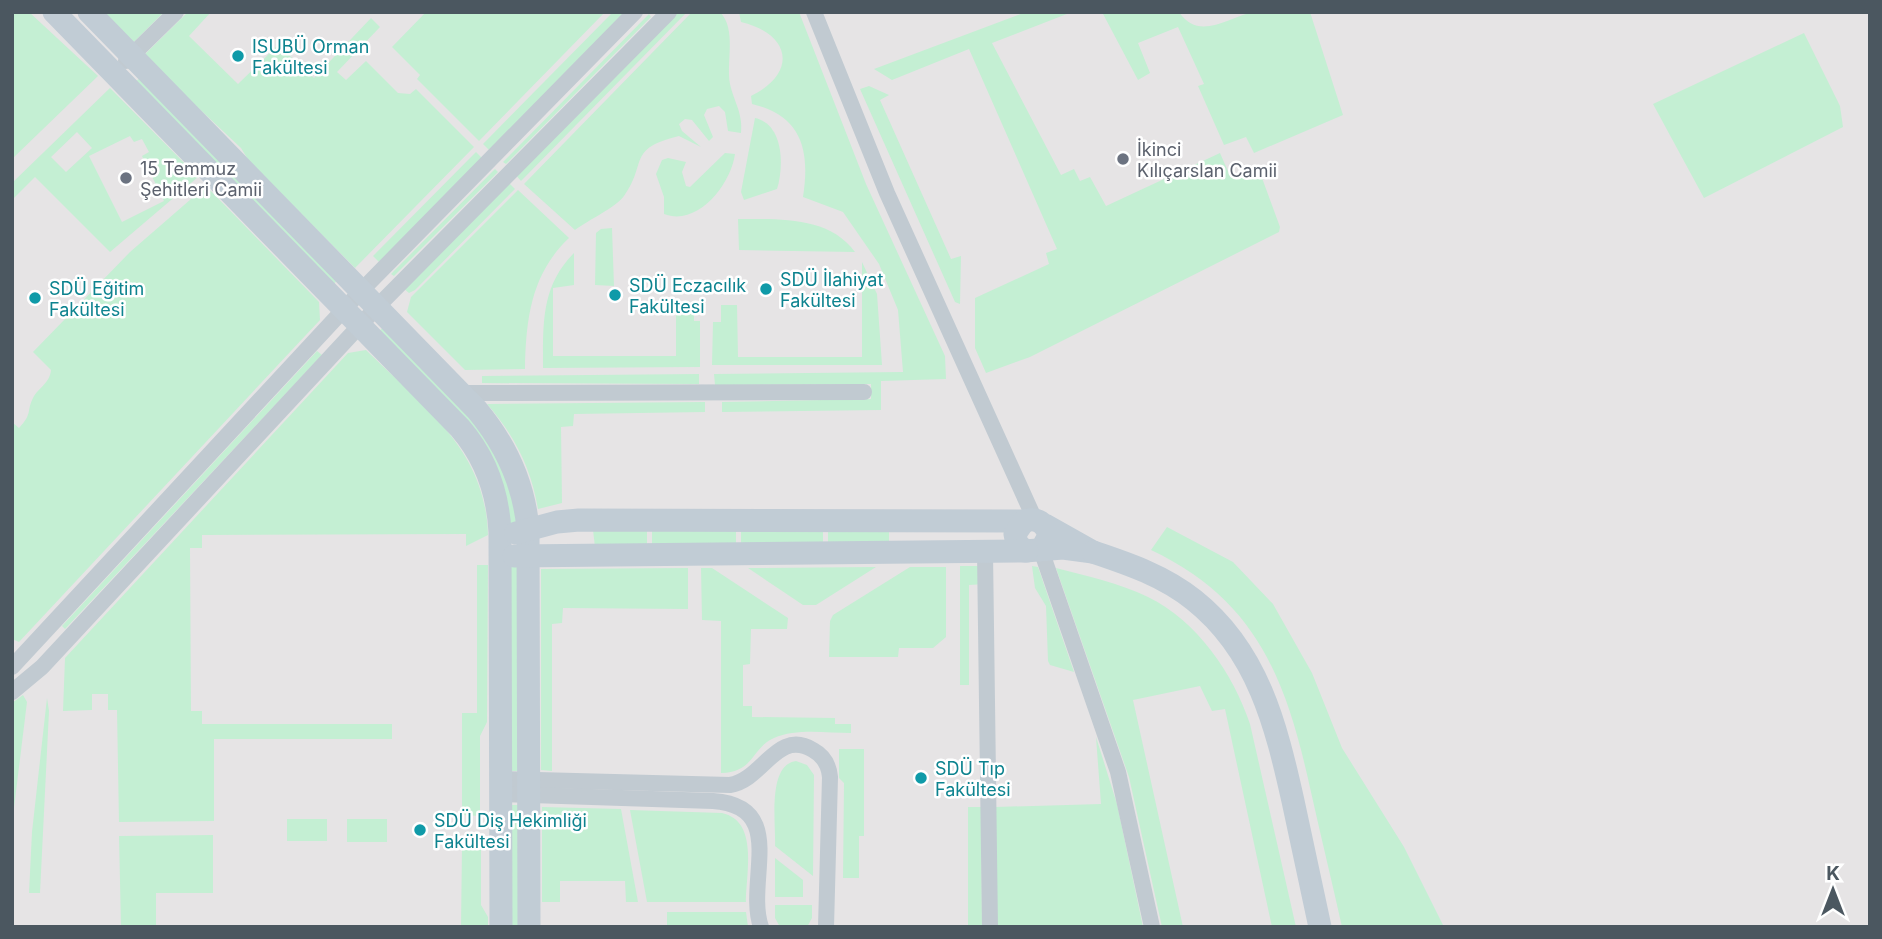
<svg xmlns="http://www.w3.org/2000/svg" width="1882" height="939" font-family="Inter,sans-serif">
<rect width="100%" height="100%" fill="#f5f3f3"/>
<rect fill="#e6e4e5" x="12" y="12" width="1858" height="915"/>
<g fill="#c4efd3" fill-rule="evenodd">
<polygon points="12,12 29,12 98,76 12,159"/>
<polygon points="100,12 164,12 132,44"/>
<polygon points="188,12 211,12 189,36 238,84 278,45 314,78 371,18 380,27 337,72 346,80 366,61 398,93 410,94 416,89 474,147 355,268 249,161 241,148 143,56"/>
<polygon points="426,12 605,12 479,141 417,79 420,75 392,47"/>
<polygon points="613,12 626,12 490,151 483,144"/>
<polygon points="675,12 687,12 521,181 515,174"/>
<path d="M 692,12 L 720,12 C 737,30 726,61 730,84 C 734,102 743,113 741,133 L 728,131 L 725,112 L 719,106 L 707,109 L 704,115 L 713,137 L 709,141 L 692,120 L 685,119 L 679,124 L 682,131 L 701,147 L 679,136 C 626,149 648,163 624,196 C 615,208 588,220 575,230 L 524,184 Z"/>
<path d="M 739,12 L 799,12 L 866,184 L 945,356 L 946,379 L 881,381 L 881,410 L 722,412 L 722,402 L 871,399 L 871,384 L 715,385 L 714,374 L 903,372 L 898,310 L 879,264 L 843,212 L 803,197 C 810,152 803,116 752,104 L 751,96 C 798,73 791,34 741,22 Z"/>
<polygon points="1026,12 1072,12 992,43 1061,175 1074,169 1080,181 1090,177 1106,206 1220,153 1231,178 1258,167 1280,227 1279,232 1030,357 986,373 975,348 975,298 1049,264 1046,253 1057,249 969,49 892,80 874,69"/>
<path d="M 1102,12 L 1179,12 C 1199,42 1228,17 1254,12 C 1272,9 1293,12 1310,12 L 1343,115 L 1254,153 L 1246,137 L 1224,145 L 1198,86 L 1204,84 L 1178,27 L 1138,43 L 1150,73 L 1138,80 Z"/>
<polygon points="649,14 651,17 506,164 503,162"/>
<polygon points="1804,33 1840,106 1843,127 1704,198 1653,104"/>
<polygon points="141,77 340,277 332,286 135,82"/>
<polygon points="869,86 889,95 880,100 951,259 961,256 960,304 955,302 860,89"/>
<path d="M 110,88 L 198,177 L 110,252 L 35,177 L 12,200 L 12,183 ZM 77,132 L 92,148 L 66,172 L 51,157 ZM 130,136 L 134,142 L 142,139 L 149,152 L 142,156 L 164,201 L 122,222 L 89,156 Z"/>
<path d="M 755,118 C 784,124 784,167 777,189 L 744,200 L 741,192 Z"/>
<polygon points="476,152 482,158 379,262 373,256"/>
<path d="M 725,153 L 735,154 C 731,184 698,227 664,214 L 664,197 L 656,174 L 662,160 L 668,158 L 686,162 L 682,172 L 686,186 L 690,187 Z"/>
<polygon points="495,169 498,172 394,276 391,274"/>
<polygon points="507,181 515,189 415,290 409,293 403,288"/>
<path d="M 206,186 L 319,302 L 320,320 L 19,642 L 12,639 L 12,422 L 19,428 C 33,413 26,412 33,398 C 38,388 50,383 51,370 L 33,352 L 130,252 Z"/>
<path d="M 518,190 L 569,238 C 531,274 526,319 525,369 L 465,370 L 407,312 L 411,297 Z"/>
<path d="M 738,219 C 779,219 829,216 855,252 L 739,250 Z"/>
<polygon points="612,228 614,286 595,285 596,233 601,229"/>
<path d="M 574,253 L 574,285 L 553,288 L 553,356 L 676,356 L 676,305 L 694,305 L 694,321 L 700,321 L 700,367 L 543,368 C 543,324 541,286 574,253 Z"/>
<polygon points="862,262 877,294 882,365 712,365 713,322 721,322 721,305 737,305 738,357 862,357"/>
<polygon points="386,325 476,421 504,464 517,521 508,525 505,504 379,331"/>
<path d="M 366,350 C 423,406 486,449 488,535 L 466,546 L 466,534 L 202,535 L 202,548 L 190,548 L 191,711 L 202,711 L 202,724 L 392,724 L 392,739 L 214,739 L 214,821 L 119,822 L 117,710 L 108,710 L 108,694 L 92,694 L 92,710 L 63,711 L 65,658 L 348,353 Z"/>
<polygon points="317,351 322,355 65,629 62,626"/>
<polygon points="699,374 699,384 482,383 482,376"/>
<path d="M 705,402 L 705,412 L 574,414 L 573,426 L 561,427 L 562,503 L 538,509 C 531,468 515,436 487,404 Z"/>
<polygon points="889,526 889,545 828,545 828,527"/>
<polygon points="647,527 647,546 595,547 593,530"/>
<rect x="652" y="527" width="84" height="19"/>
<polygon points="741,527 823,527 823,545 741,546"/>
<path d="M 1167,527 L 1233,562 L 1273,604 L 1312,673 L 1342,748 L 1404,847 L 1444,927 L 1342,927 C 1332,882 1321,837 1311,792 C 1287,683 1259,601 1151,550 Z"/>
<polygon points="509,563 518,563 519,771 510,771"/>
<polygon points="477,565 488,565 487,722 480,736 480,816 462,815 462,713 477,713"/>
<polygon points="960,566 986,566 986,584 969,585 969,685 960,685"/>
<polygon points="1032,566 1038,567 1074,672 1050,665 1048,661 1046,606 1035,588"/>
<polygon points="876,567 816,605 803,605 748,568"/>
<polygon points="910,567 946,567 946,637 933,648 899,648 898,657 829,657 830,621 833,615"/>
<polygon points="688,568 688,609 563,608 562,623 552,624 552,771 541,770 541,569"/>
<path d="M 701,568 L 712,568 L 788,618 L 787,629 L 751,629 L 750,664 L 743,665 L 743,706 L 752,706 L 752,717 L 835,718 L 835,724 L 851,724 L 851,733 C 827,733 796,728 774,738 C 750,749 755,772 721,773 L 721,621 L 702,620 Z"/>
<path d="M 1056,568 C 1087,576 1119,583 1148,597 C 1197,621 1233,673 1250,724 L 1296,927 L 1272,927 L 1225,709 L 1212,711 L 1200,686 L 1133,700 L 1183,927 L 1162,927 L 1129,777 Z"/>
<polygon points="23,695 27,702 12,824 12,703"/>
<polygon points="47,698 49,711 40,893 29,893 32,832"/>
<polygon points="1096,737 1117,804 1143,927 997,927 995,807 1101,804"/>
<polygon points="839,749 864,749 864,836 859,836 859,878 843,878 844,783 839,778"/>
<path d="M 796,761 L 807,765 L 814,775 L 813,876 L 775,846 C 776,823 767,765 796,761 Z"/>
<rect x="510" y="805" width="10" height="122"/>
<polygon points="542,807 621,809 638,902 626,902 625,881 560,881 560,902 542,902"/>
<polygon points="968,807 981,807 982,927 968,927"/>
<path d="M 630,810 L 722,813 C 759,821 746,874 746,902 L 647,902 Z"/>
<rect x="287" y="819" width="40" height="22"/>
<rect x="347" y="819" width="40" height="23"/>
<polygon points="213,835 213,893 156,893 156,927 121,927 119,836"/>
<polygon points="462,846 481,846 481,905 488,917 488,927 461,927"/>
<polygon points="775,858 803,880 803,897 775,897"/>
<polygon points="775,905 812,905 812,918 807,927 780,927 775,918"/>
<polygon points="667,912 746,912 748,927 667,927"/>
</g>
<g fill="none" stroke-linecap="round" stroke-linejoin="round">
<g stroke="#c1cad1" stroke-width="16">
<polyline points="814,12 887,193 1035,520"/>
<polyline points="126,61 176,12"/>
<polyline points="461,393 864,392"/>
<polyline points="1041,550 1118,772 1152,927"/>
<polyline points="985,552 990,927"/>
<polyline points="12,667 361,291 635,12"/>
<polyline points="12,692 42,667 377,307 669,12"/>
<path d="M 500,779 L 730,785 C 763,780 777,728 813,750 C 824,756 829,766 830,777 L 826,927"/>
<path d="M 500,794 L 713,801 C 789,806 745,881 761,927"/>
</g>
<g stroke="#c1ccd5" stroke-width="23">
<path d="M 54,12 L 460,428 C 485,457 498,493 500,532 L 501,927"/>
<path d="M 89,12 L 477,410 C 506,445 524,483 528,529 L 529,927"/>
<polyline points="516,533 557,522 579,520 1026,521"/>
<path d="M 1041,550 L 1049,536 C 1046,523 1037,517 1024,521 L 1015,534 L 1017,544 L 1025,551 L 1063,548 L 1093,552 L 1045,525"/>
<path d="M 1093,552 C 1129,564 1164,576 1194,600 C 1258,651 1276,725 1293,801 C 1302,843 1311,885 1320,927"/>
<polyline points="514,556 1027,551"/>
</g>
</g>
<g fill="#0f9aa8" stroke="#fff" stroke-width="2.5">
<circle cx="238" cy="56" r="7"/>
<circle cx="766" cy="289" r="7"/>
<circle cx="615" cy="295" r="7"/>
<circle cx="35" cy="298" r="7"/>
<circle cx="921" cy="778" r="7"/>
<circle cx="420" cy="830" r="7"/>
</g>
<g fill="#6b7280" stroke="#fff" stroke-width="2.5">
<circle cx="1123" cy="159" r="7"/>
<circle cx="126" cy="178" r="7"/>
</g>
<g text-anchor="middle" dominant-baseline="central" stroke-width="5" stroke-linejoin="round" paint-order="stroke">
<g font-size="18" fill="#0d838f" stroke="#fff" text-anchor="start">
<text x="252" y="46">ISUBÜ Orman<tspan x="252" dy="21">Fakültesi</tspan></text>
<text x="780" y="279">SDÜ İlahiyat<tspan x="780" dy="21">Fakültesi</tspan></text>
<text x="629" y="285">SDÜ Eczacılık<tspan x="629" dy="21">Fakültesi</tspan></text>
<text x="49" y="288">SDÜ Eğitim<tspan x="49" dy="21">Fakültesi</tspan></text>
<text x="935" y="768">SDÜ Tıp<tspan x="935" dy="21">Fakültesi</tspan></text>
<text x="434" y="820">SDÜ Diş Hekimliği<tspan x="434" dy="21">Fakültesi</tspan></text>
</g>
<g font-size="18" fill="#5b616d" stroke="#fff" text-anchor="start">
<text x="1137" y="149">İkinci<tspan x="1137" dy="21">Kılıçarslan Camii</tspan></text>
<text x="140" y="168">15 Temmuz<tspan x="140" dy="21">Şehitleri Camii</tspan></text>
</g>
</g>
<rect width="1882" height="939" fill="none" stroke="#4b5760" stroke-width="28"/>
<g transform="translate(1833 890)" stroke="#ffffff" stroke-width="5" paint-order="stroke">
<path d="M0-5L12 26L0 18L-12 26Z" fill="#4b5760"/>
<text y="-10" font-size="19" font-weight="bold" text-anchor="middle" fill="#4b5760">K</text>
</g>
</svg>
